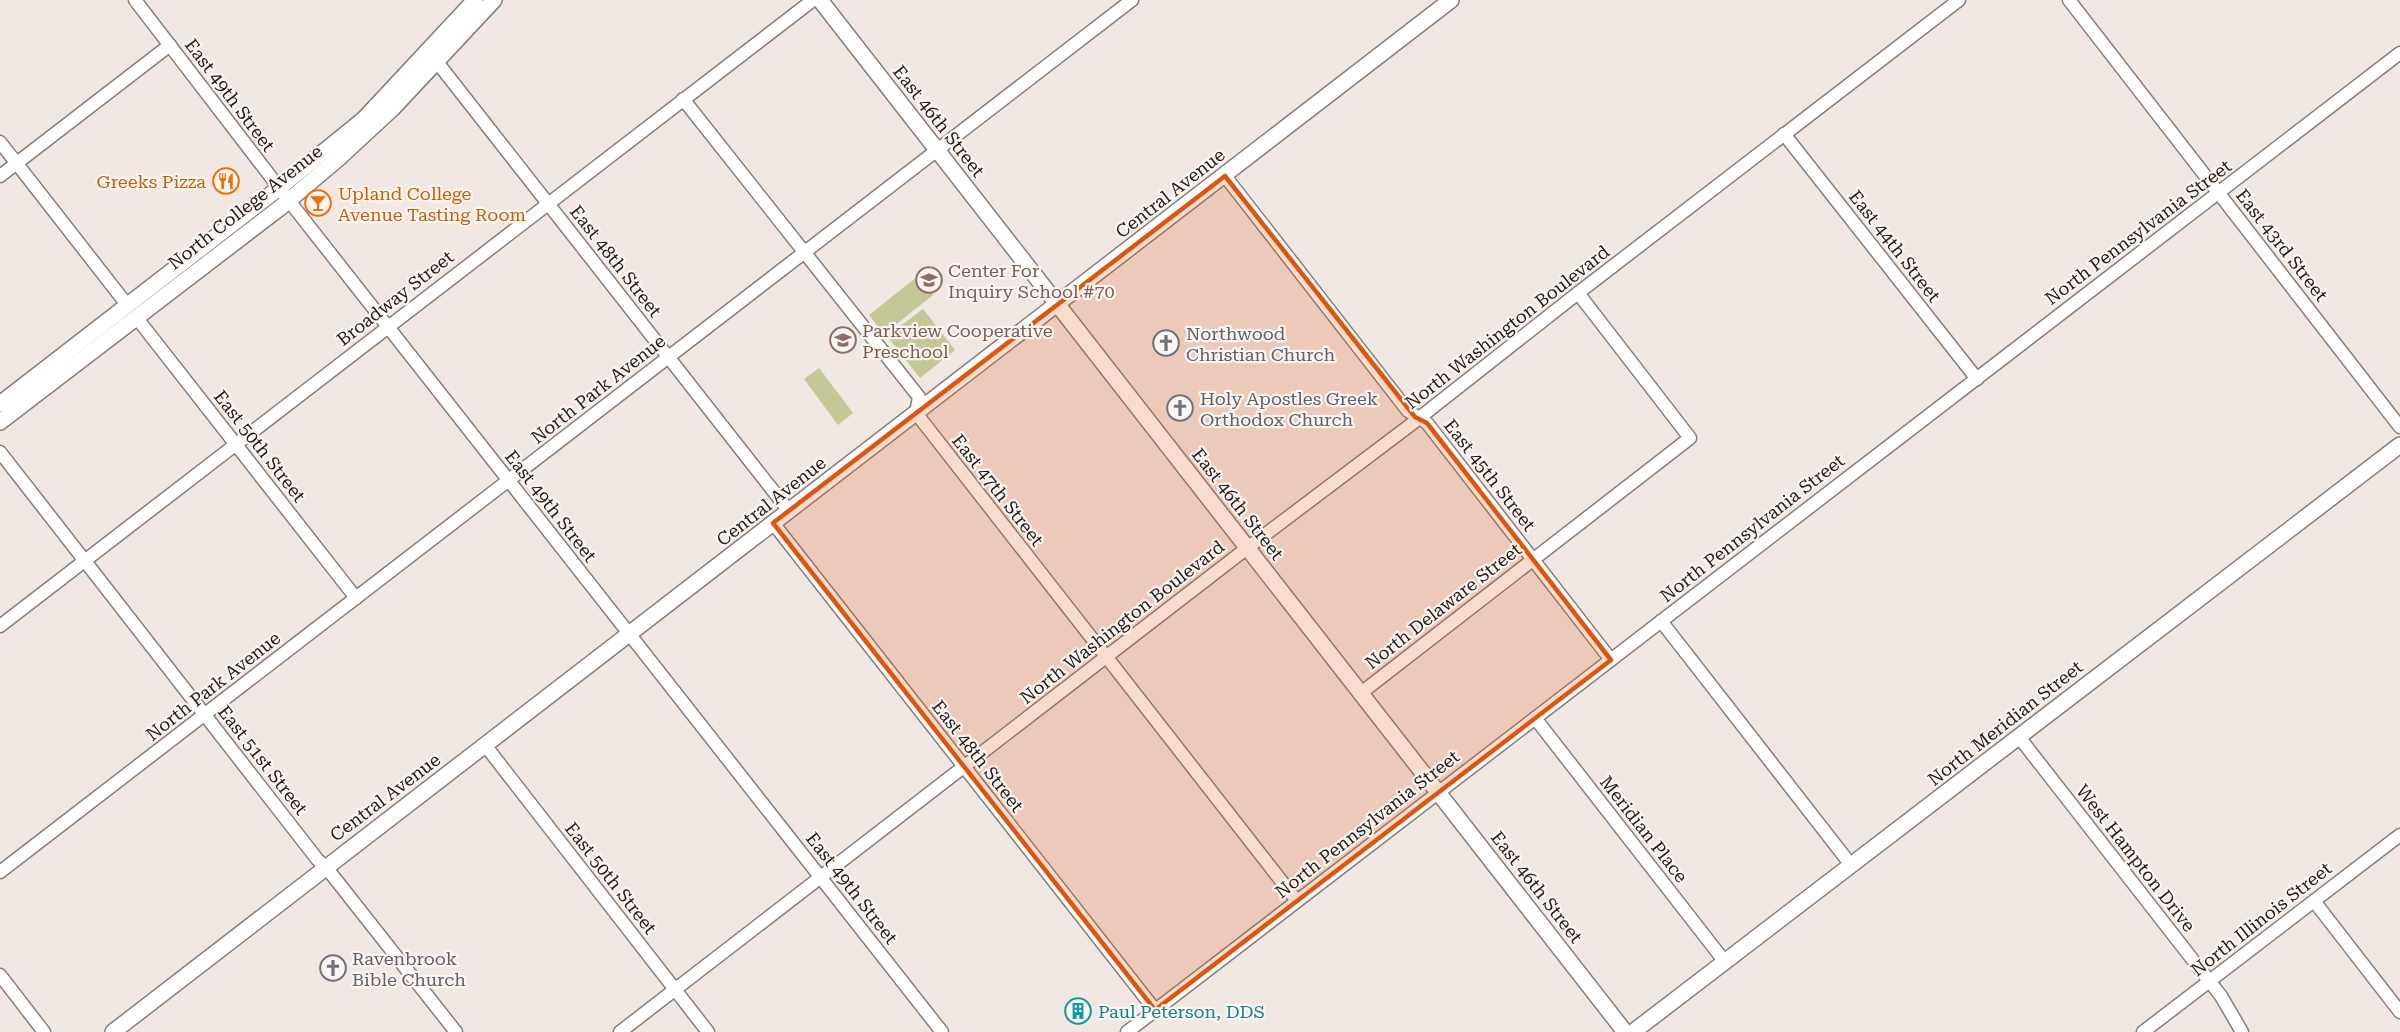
<svg xmlns="http://www.w3.org/2000/svg" width="2400" height="1032" font-family="'Roboto Serif',serif">
<rect width="100%" height="100%" fill="#f1e7e3"/>
<g fill="#c3c896">
<polygon points="918,276 933,295 884,334 869,315"/>
<polygon points="923,309 955,350 920,378 887,336"/>
<polygon points="819,368 853,413 838,425 804,379"/>
</g>
<g fill="none" stroke-linecap="round" stroke-linejoin="round">
<g stroke="#877e7b" stroke-width="15">
<g id="minor">
<polyline points="135,0 297,211 942,1032"/>
<polyline points="2069,0 2400,427"/>
<polyline points="437,62 789,511"/>
<polyline points="683,99 919,397 916,413 1297,901"/>
<polyline points="1784,134 1977,379"/>
<polyline points="0,142 128,306"/>
<polyline points="0,176 170,45"/>
<polyline points="1225,176 1408,411 1427,423 1611,660"/>
<polyline points="136,317 356,598"/>
<polyline points="0,452 317,859 329,871 456,1032"/>
<polyline points="773,523 1155,1010"/>
<polyline points="1661,621 1851,865"/>
<polyline points="0,626 813,0"/>
<polyline points="1361,693 1690,438 1578,293"/>
<polyline points="1535,718 1725,962"/>
<polyline points="2019,737 2221,996 2242,1032"/>
<polyline points="485,745 708,1032"/>
<polyline points="0,872 1132,0"/>
<polyline points="2314,901 2400,1012"/>
<polyline points="0,975 44,1032"/>
<polyline points="620,1032 1242,552 1409,426 1578,293 1959,0"/>
<polyline points="1127,1032 2400,53"/>
<polyline points="2143,1032 2400,835"/>
</g>
</g>
<g stroke="#877e7b" stroke-width="18">
<g id="major">
<polyline points="820,0 1625,1032"/>
<polyline points="0,404 279,188 364,119 475,0"/>
<polyline points="0,422 281,207 339,158 393,108 494,0"/>
<polyline points="113,1032 1451,0"/>
<polyline points="1633,1032 2400,445"/>
</g>
</g>
<use href="#minor" stroke="#fff" stroke-width="12"/>
<use href="#major" stroke="#fff" stroke-width="15"/>
</g>
<path fill="#de560d" fill-opacity="0.2" stroke="#de560d" stroke-width="4.5" stroke-linejoin="round" d="M 1225,176 L 1415,417 L 1427,423 L 1611,660 L 1155,1010 L 773,523 Z"/>
<defs>
<g id="restaurant-ring" transform="scale(1.35)"><circle r="9.5" fill="#fef4f0" stroke="#e8710a" stroke-width="1.5"/><path d="M-5-6h1v4h1v-4h1v4h1v-4h1v5L-1.5 .5V6h-2V.5L-5-1ZM5-6V6H3V1.5H1.5Q1.5-4 5-6Z" fill="#e8710a"/></g>
<g id="bar-ring" transform="scale(1.35)"><circle r="9.5" fill="#fef4f0" stroke="#e8710a" stroke-width="1.5"/><path d="M-6-5H6L.8 .8V4.5H3.5V6h-7V4.5H-.8V.8Z" fill="#e8710a"/></g>
<g id="school-ring" transform="scale(1.35)"><circle r="9.5" fill="#fef4f0" stroke="#8d6e63" stroke-width="1.5"/><path d="M0-5L7-2L0 1L-7-2ZM-4 1L0 2.5L4 1V4Q0 6-4 4Z" fill="#8d6e63"/></g>
<g id="church-ring" transform="scale(1.35)"><circle r="9.5" fill="#fef4f0" stroke="#6b7280" stroke-width="1.5"/><path d="M-1.2-6h2.4v3.5h3.3v2.4h-3.3V6h-2.4V-.1h-3.3v-2.4h3.3Z" fill="#6b7280"/></g>
<g id="building-ring" transform="scale(1.35)"><circle r="9.5" fill="#fef4f0" stroke="#0f9aa8" stroke-width="1.5"/><path d="M-4-6H4V6H1V3H-1V6H-4ZM-2.5-4.3h1.7v1.8h-1.7ZM.8-4.3h1.7v1.8H.8ZM-2.5-1h1.7V.8h-1.7ZM.8-1h1.7V.8H.8Z" fill="#0f9aa8"/></g>
</defs>
<g fill-rule="evenodd">
<use href="#restaurant-ring" x="226" y="181"/>
<use href="#bar-ring" x="318" y="203"/>
<use href="#school-ring" x="929" y="280"/>
<use href="#school-ring" x="843" y="340"/>
<use href="#church-ring" x="1166" y="343"/>
<use href="#church-ring" x="1180" y="408"/>
<use href="#church-ring" x="333" y="968"/>
<use href="#building-ring" x="1078" y="1011"/>
</g>
<g text-anchor="middle" dominant-baseline="central" stroke-width="4.5" stroke-linejoin="round" paint-order="stroke">
<g font-size="18" fill="#1e1b19" stroke="#fef4f0">
<text transform="translate(230 95) rotate(53)">East 49th Street</text>
<text transform="translate(939 121) rotate(52)">East 46th Street</text>
<text transform="translate(1170 193) rotate(-38)">Central Avenue</text>
<text transform="translate(245 207) rotate(-38)">North College Avenue</text>
<text transform="translate(2138 232) rotate(-37)">North Pennsylvania Street</text>
<text transform="translate(2282 245) rotate(52)">East 43rd Street</text>
<text transform="translate(1895 246) rotate(52)">East 44th Street</text>
<text transform="translate(616 261) rotate(52)">East 48th Street</text>
<text transform="translate(395 298) rotate(-38)">Broadway Street</text>
<text transform="translate(1507 327) rotate(-38)">North Washington Boulevard</text>
<text transform="translate(598 389) rotate(-38)">North Park Avenue</text>
<text transform="translate(260 446) rotate(52)">East 50th Street</text>
<text transform="translate(1490 475) rotate(52)">East 45th Street</text>
<text transform="translate(998 490) rotate(52)">East 47th Street</text>
<text transform="translate(771 501) rotate(-38)">Central Avenue</text>
<text transform="translate(1238 504) rotate(52)">East 46th Street</text>
<text transform="translate(551 506) rotate(52)">East 49th Street</text>
<text transform="translate(1752 528) rotate(-38)">North Pennsylvania Street</text>
<text transform="translate(1443 606) rotate(-38)">North Delaware Street</text>
<text transform="translate(1122 622) rotate(-38)">North Washington Boulevard</text>
<text transform="translate(213 686) rotate(-38)">North Park Avenue</text>
<text transform="translate(2005 723) rotate(-38)">North Meridian Street</text>
<text transform="translate(978 756) rotate(52)">East 48th Street</text>
<text transform="translate(263 760) rotate(52)">East 51st Street</text>
<text transform="translate(385 797) rotate(-37)">Central Avenue</text>
<text transform="translate(1367 824) rotate(-38)">North Pennsylvania Street</text>
<text transform="translate(1644 829) rotate(52)">Meridian Place</text>
<text transform="translate(2136 858) rotate(52)">West Hampton Drive</text>
<text transform="translate(611 878) rotate(52)">East 50th Street</text>
<text transform="translate(1537 887) rotate(52)">East 46th Street</text>
<text transform="translate(852 888) rotate(52)">East 49th Street</text>
<text transform="translate(2261 919) rotate(-38)">North Illinois Street</text>
</g>
<g font-size="18" fill="#c56008" stroke="#fef4f0" text-anchor="end">
<text x="206" y="181">Greeks Pizza</text>
<text x="338" y="193" text-anchor="start">Upland College<tspan x="338" dy="21">Avenue Tasting Room</tspan></text>
</g>
<g font-size="18" fill="#785e54" stroke="#fef4f0" text-anchor="start">
<text x="948" y="270">Center For<tspan x="948" dy="21">Inquiry School #70</tspan></text>
<text x="862" y="330">Parkview Cooperative<tspan x="862" dy="21">Preschool</tspan></text>
</g>
<g font-size="18" fill="#5b616d" stroke="#fef4f0" text-anchor="start">
<text x="1186" y="333">Northwood<tspan x="1186" dy="21">Christian Church</tspan></text>
<text x="1200" y="398">Holy Apostles Greek<tspan x="1200" dy="21">Orthodox Church</tspan></text>
<text x="352" y="958">Ravenbrook<tspan x="352" dy="21">Bible Church</tspan></text>
</g>
<g font-size="18" fill="#0d838f" stroke="#fef4f0" text-anchor="start">
<text x="1098" y="1011">Paul Peterson, DDS</text>
</g>
</g>
</svg>
